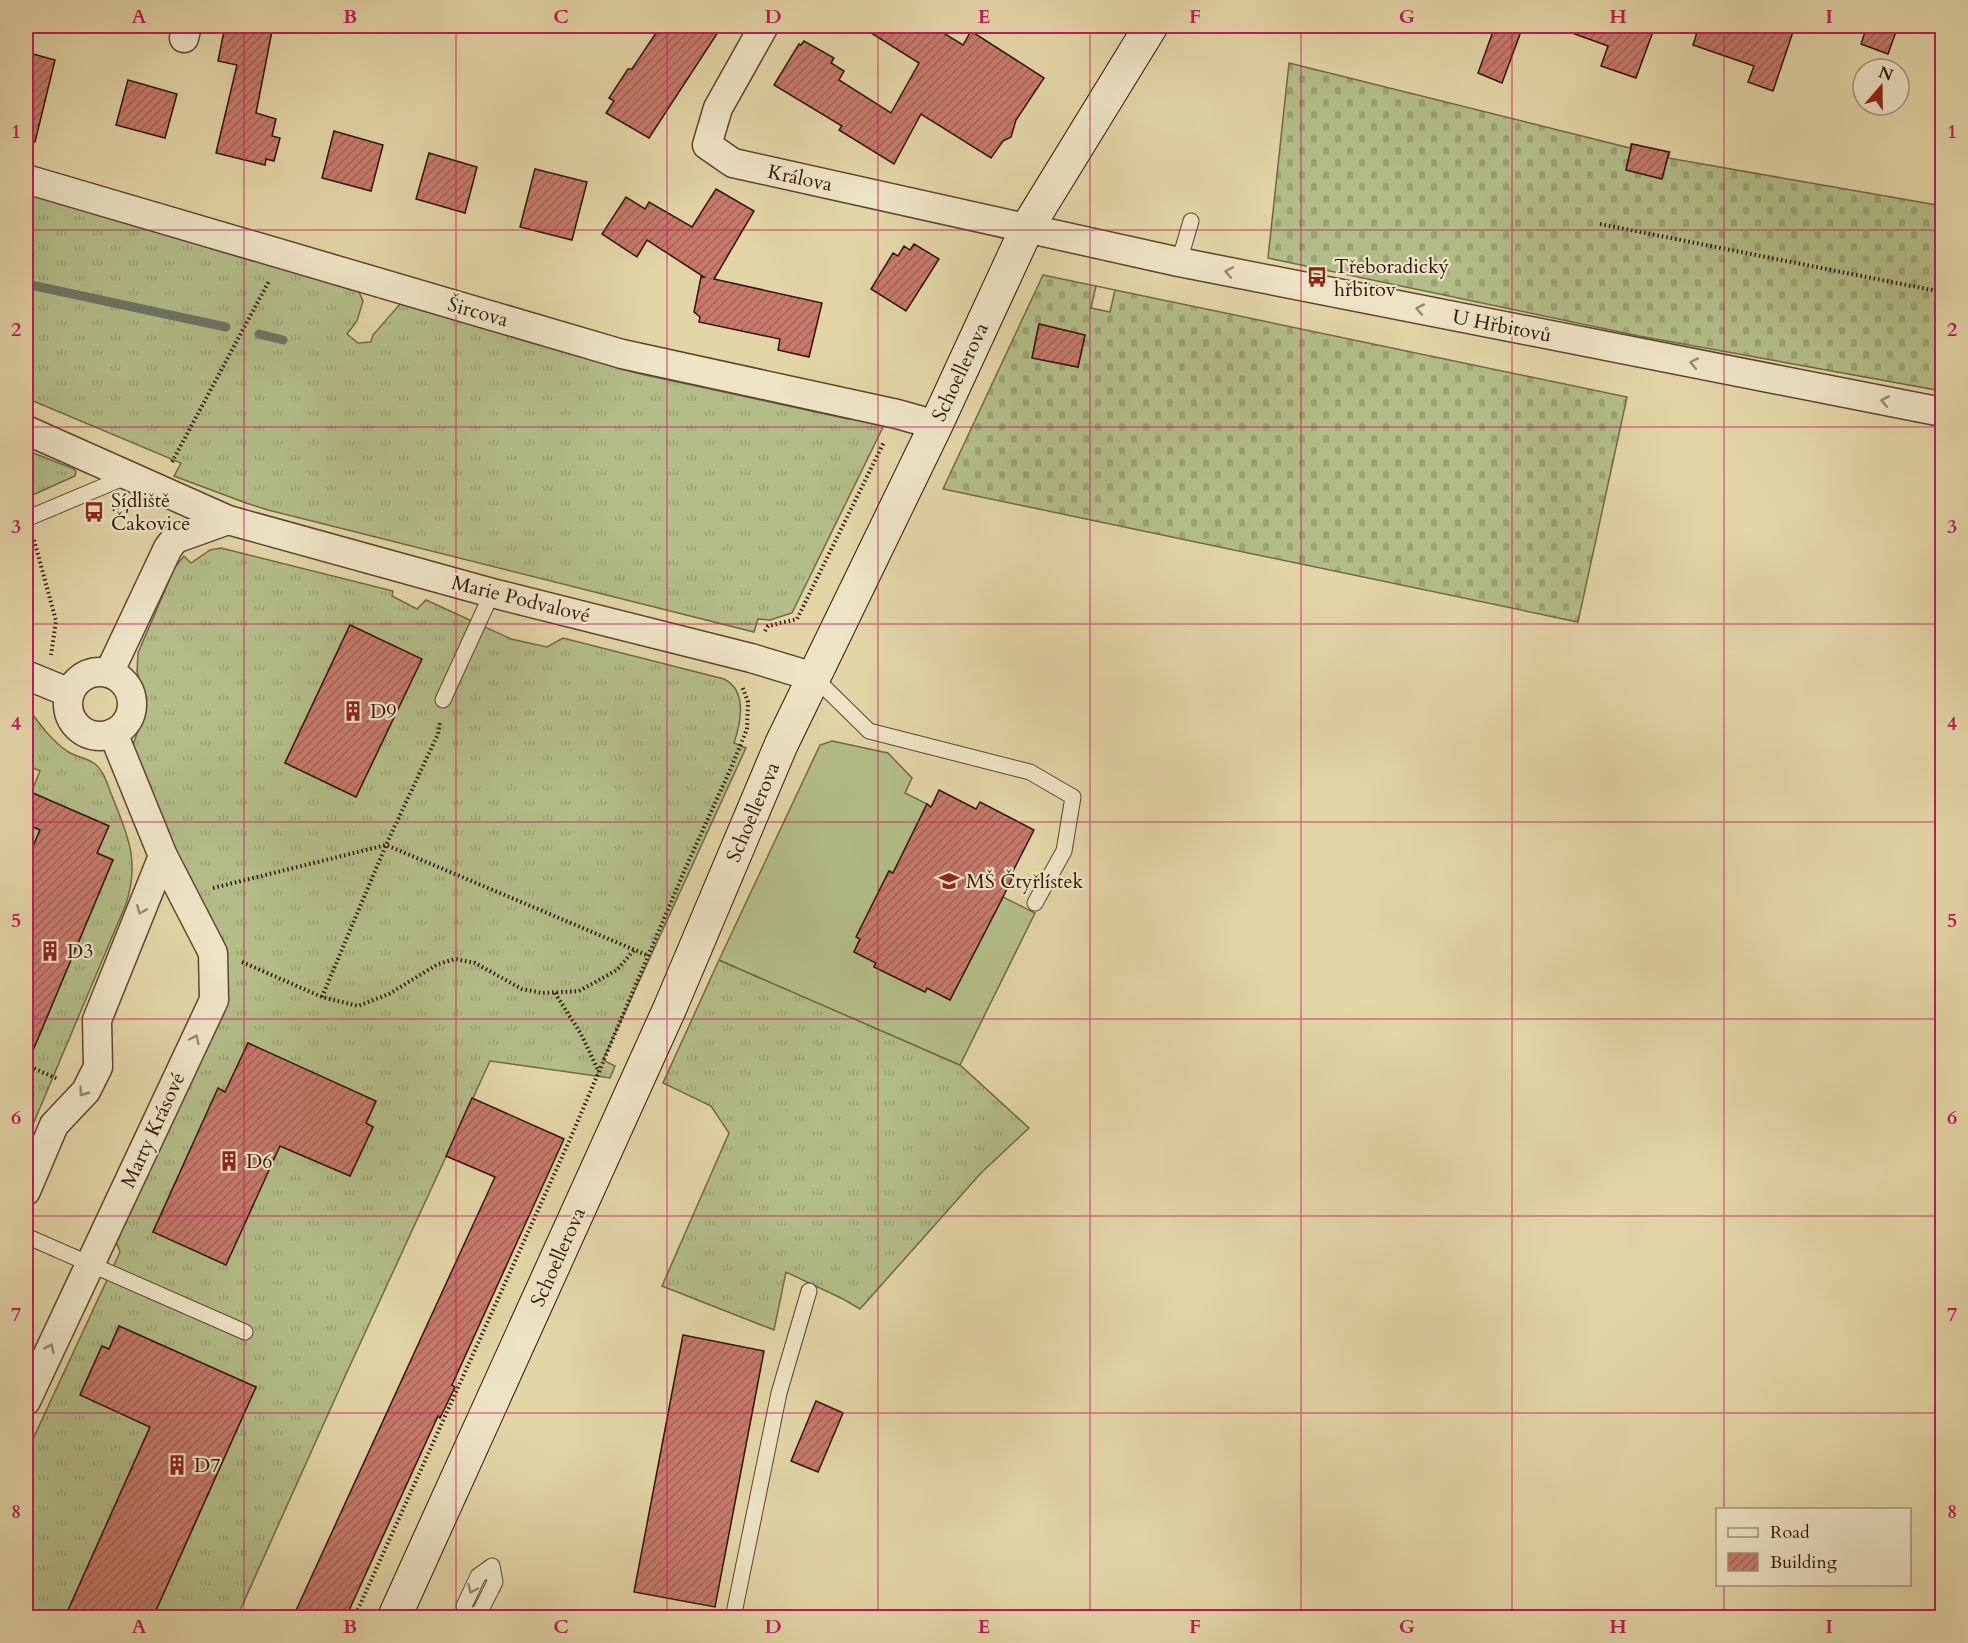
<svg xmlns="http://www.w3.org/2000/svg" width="1968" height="1643" font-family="Cardo,serif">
<defs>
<pattern id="grass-tufts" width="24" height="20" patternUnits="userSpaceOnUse" patternTransform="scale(1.5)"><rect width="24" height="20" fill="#b3bd87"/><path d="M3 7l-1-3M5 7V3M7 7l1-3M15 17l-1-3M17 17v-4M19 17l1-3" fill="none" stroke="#9aa273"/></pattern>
<pattern id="cemetery-stones" width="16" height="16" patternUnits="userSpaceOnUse" patternTransform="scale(1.5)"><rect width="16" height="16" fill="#b3bd87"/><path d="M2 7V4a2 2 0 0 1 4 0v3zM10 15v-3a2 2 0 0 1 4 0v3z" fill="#9aa273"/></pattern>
<pattern id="building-hatch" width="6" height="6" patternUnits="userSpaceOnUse" patternTransform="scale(1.5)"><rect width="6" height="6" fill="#c77a6b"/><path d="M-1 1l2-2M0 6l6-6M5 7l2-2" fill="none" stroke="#a26356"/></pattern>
</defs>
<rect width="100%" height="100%" fill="#e3d5a6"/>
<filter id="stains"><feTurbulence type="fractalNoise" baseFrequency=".00333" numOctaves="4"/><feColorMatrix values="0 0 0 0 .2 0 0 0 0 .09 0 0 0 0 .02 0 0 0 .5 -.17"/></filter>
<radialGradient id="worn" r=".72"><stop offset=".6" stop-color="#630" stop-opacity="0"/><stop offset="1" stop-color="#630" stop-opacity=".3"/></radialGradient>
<g fill="url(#grass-tufts)" stroke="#726847" stroke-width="1.5" fill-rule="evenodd">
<polygon points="26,191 359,292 363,301 357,321 347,334 358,343 371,342 373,335 400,304 636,373 848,419 886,421 792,613 770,620 758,619 754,632 268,510 246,503 174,476 181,463 26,398"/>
<polygon points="26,450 74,469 76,472 75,476 26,498"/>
<path d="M 221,548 L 393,591 L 392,596 L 417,609 L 426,600 L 511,639 L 547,647 L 563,638 L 724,679 C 748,691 741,722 734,743 L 746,748 L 603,1060 L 615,1066 L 610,1078 L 490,1061 L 347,1372 L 237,1617 L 153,1617 L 256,1387 L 119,1326 L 109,1349 L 102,1346 L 80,1395 L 150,1427 L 65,1617 L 26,1618 L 26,1454 L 120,1252 L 114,1236 L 218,997 L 133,745 L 145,710 L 145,700 L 137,672 L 138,653 L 175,567 L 184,556 L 191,563 L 210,550 ZM 350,625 L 421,659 L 356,797 L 285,763 ZM 248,1043 L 376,1101 L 366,1123 L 373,1127 L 350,1176 L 280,1146 L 153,1232 L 218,1089 L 225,1092 Z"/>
<path d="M 26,705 C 37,721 52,742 70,753 C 77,757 88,758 95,764 C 104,771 108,786 112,796 C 128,836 140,861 126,904 L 26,1141 L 26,1039 L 36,1043 L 113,860 L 97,853 L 108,826 L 31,793 L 40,771 L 26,765 Z"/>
<polygon points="26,824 40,830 26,863"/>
<polygon points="719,960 960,1065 1029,1128 981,1173 860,1309 843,1299 786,1272 774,1330 662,1286 729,1133 711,1106 663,1083"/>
</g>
<g fill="url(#cemetery-stones)" stroke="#726847" stroke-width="1.5" fill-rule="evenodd">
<path d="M 1289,63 L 1630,148 L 1631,144 L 1670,152 L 1668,158 L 1942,206 L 1942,391 L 1639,336 L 1268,258 ZM 1632,144 L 1669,152 L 1662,178 L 1626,170 Z"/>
<path d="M 1043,275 L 1627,397 L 1578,622 L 943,489 ZM 1096,286 L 1115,290 L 1110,312 L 1091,308 ZM 1039,324 L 1085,335 L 1078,367 L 1032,358 Z"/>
</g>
<polygon fill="#b3bd87" stroke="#726847" stroke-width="1.5" points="832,741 888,753 912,778 905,793 927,804 893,873 889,871 857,936 860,939 854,952 876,963 874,967 925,992 927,988 950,1000 1003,897 1035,913 960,1065 719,960 820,745"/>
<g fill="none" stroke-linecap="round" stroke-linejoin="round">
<g stroke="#6d7668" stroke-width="9">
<polyline points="26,284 226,327"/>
<polyline points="259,334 283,340"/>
</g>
</g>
<g fill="url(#building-hatch)" stroke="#311407" stroke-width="1.5">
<polygon points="225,26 273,26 256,113 276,119 272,136 280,138 274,161 266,159 265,165 216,153 237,65 218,61"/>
<polygon points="670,26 722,26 649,138 606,113 614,101 609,98 628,69 632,69 658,30 664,33"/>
<polygon points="860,26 932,26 963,45 971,31 1044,78 1016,120 1011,137 1003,141 991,158 921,114 894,164 839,130 842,126 774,85 799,44 801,45 804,41 834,58 831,63 844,71 839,80 891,113 919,63"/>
<polygon points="1495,26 1523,26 1502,83 1478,73"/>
<polygon points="1562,26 1655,26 1636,78 1601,66 1608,46 1561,29"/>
<polygon points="1699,26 1795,26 1773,91 1748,82 1754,66 1693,45"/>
<polygon points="1867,26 1898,26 1888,54 1861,44"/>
<polygon points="26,52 55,60 35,142 26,141"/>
<polygon points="128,80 177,94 165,138 116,125"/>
<polygon points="334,131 383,145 371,191 322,178"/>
<polygon points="1632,144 1669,152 1662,179 1626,170"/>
<polygon points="429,153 477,167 465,213 416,199"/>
<polygon points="535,169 587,182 572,240 520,227"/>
<polygon points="716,189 754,211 714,279 822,303 809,357 778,350 780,339 699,322 700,317 694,312 701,277 704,277 647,240 637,257 602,234 626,197 645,209 649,202 692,227"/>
<polygon points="914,244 939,259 906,311 871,289 893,253 898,256 904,246 910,250"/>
<polygon points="1039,324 1085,335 1078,367 1032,358"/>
<polygon points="350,625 422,659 356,797 285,763"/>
<polygon points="26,790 109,826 97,853 113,860 26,1067 26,863 40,830 26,824"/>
<polygon points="939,790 976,809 980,802 1034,830 1012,873 1014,875 1003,897 950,1000 927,988 925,992 874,967 876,963 854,952 860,939 856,937 889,871 893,873 927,804 931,807"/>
<polygon points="248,1043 376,1101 366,1123 373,1127 350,1176 280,1146 226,1265 153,1232 218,1088 225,1092"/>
<polygon points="472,1098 564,1139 452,1385 455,1387 440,1418 438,1416 346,1617 293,1617 495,1177 446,1156"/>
<polygon points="119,1326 256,1387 153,1617 65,1617 150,1427 80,1395 102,1346 109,1349"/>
<polygon points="683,1335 764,1351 715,1607 634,1592"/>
<polygon points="816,1401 843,1413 818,1472 791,1461"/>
</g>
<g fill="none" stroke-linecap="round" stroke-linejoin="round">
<g stroke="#5e442f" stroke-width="17">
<g id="lane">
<polyline points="1179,262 1191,221"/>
<polyline points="26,519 128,476"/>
<polyline points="814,677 869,731 1030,772 1073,797 1064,851 1035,903"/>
<polyline points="443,700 492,593"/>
<polyline points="26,1236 245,1332"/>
<polyline points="466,1618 464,1606 478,1576 492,1566 495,1582 480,1612 468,1618"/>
<polyline points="733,1618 779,1393 809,1291"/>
</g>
</g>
<g stroke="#5e442f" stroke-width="31">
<g id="street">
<polyline points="764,26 718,108 707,145 733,163 1179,262 1942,412"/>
<polyline points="184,38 187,26"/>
<polyline points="26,179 622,354 897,414 936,425"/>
<polyline points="26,430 228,520 492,593 751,658 814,677"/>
<circle cx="100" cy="704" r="32"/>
<polyline points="109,673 168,548 175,539 228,520"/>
<polyline points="26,675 70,693"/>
<polyline points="26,1191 54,1125 86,1091 98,1067 97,1020 163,856"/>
<polyline points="26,1401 214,1000 213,953 163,856 113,733"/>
</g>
</g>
<g stroke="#311407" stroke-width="35">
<polyline id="secondary" points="394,1618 670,1008 781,745 936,425 1027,228 1151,26"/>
</g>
<g stroke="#311407" stroke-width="4" stroke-dasharray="1.5 3" stroke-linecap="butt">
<polyline points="1600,224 1942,292"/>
<polyline points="172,462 269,281"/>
<polyline points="113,509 129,511"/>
<polyline points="34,540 56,621 51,655"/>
<polyline points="765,631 768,626 797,619 884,442"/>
<polyline points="213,888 386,845 649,956"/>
<polyline points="242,962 322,997 358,1006 389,994 438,964 455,959 475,963 522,989 542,993 579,991 617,970 635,949"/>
<polyline points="555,993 581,1034 599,1072"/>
<polyline points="322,997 386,845 438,734 440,722"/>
<polyline points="26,1065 58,1079"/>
<polyline points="354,1618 571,1137 686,867 731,768 747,729 748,702 742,686"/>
</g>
<use href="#lane" stroke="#ede4c5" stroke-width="15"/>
<use href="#street" stroke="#ede4c5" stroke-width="28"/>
<use href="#secondary" stroke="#ede4c5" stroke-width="33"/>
</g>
<defs><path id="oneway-chevron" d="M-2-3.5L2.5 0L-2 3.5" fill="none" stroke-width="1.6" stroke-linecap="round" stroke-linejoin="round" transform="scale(1.5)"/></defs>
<g stroke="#988670">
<use href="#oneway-chevron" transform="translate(1229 272) rotate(-169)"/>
<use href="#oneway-chevron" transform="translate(1420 309) rotate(-169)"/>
<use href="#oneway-chevron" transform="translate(1694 363) rotate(-169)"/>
<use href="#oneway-chevron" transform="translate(1885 401) rotate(-169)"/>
<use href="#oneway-chevron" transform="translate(141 910) rotate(112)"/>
<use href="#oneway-chevron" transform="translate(195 1039) rotate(-65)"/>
<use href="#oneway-chevron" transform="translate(83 1092) rotate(127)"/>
<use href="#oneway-chevron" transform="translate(50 1348) rotate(-65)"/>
<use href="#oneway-chevron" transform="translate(472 1589) rotate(115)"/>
</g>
<path fill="none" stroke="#c2185b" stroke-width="1.5" stroke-opacity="0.55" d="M 244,26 L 244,1618M 456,26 L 456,1618M 667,26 L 667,1618M 878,26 L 878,1618M 1090,26 L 1090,1618M 1301,26 L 1301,1618M 1512,26 L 1512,1618M 1724,26 L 1724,1510M 26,230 L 1942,230M 26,427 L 1942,427M 26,624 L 1942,624M 26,822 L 1942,822M 26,1019 L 1942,1019M 26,1216 L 1942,1216M 26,1413 L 1942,1413M 1724,1584 L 1724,1618"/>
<defs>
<g id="bus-bare" transform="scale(1.62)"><path d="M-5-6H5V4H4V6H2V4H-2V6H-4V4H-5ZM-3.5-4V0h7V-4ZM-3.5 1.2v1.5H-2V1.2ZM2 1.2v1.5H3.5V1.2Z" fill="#8f2418" stroke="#ede4c5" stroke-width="2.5" paint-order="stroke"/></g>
<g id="building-bare" transform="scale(1.62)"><path d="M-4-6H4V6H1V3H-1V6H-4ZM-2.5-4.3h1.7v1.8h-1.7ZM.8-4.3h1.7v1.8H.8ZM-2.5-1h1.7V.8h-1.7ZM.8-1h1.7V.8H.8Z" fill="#8f2418" stroke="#ede4c5" stroke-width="2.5" paint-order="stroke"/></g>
<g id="school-bare" transform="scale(1.62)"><path d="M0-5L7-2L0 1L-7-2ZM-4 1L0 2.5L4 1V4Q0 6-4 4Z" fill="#8f2418" stroke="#ede4c5" stroke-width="2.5" paint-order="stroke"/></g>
</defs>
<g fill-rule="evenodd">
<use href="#bus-bare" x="1317" y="277"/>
<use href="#bus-bare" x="94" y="512"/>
<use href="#building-bare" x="353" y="711"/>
<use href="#school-bare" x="949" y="881"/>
<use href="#building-bare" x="50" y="951"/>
<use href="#building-bare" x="229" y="1161"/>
<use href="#building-bare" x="177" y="1465"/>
</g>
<g text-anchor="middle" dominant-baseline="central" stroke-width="4.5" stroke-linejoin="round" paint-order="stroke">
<g font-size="20" fill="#311407" stroke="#ede4c5">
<text transform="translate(800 178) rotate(12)">Králova</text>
<text transform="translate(478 312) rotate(16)">Šircova</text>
<text transform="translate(1502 326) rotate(11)">U Hřbitovů</text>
<text transform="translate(960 372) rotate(-65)">Schoellerova</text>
<text transform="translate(521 599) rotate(14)">Marie Podvalové</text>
<text transform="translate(753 812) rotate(-67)">Schoellerova</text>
<text transform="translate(153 1130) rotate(-65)">Marty Krásové</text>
<text transform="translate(558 1257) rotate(-66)">Schoellerova</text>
</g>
<g font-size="20" fill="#311407" stroke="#ede4c5" text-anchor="start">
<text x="1334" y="266">Třeboradický<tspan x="1334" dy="23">hřbitov</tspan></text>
<text x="111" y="500">Sídliště<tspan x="111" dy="23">Čakovice</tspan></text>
<text x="370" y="711">D9</text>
<text x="966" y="881">MŠ Čtyřlístek</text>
<text x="67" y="951">D3</text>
<text x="246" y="1161">D6</text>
<text x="194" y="1465">D7</text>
</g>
</g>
<rect width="1968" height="1643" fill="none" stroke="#e3d5a6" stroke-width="66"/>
<rect x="1716" y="1508" width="195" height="78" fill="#ede4c5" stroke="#a29179" stroke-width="1.5"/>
<rect x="1728" y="1528" width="30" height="9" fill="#ede4c5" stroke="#a29179" stroke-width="1.5"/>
<text x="1770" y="1538" font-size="18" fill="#311407">Road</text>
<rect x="1728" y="1553" width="30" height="18" fill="url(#building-hatch)" stroke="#a29179" stroke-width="1.5"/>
<text x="1770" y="1568" font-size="18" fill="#311407">Building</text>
<g transform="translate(1881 87) rotate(20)"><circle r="28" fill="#ede4c5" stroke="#a29179" stroke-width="1.5"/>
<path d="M0-4.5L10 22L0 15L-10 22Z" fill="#8f2418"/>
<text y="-9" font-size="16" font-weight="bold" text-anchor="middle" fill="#311407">N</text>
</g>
<rect x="33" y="33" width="1902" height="1577" fill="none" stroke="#c2185b" stroke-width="2"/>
<g font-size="20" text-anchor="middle" font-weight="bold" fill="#c2185b">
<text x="139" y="23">A</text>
<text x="350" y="23">B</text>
<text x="561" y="23">C</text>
<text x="773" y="23">D</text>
<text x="984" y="23">E</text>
<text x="1195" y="23">F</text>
<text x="1407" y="23">G</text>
<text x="1618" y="23">H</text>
<text x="1829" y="23">I</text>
<text x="16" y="138">1</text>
<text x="1952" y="138">1</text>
<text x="16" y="336">2</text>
<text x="1952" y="336">2</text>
<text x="16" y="533">3</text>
<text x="1952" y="533">3</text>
<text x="16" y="730">4</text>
<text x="1952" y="730">4</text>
<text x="16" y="927">5</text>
<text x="1952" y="927">5</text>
<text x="16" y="1124">6</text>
<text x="1952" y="1124">6</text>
<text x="16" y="1321">7</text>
<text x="1952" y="1321">7</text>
<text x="16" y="1518">8</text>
<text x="1952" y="1518">8</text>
<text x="139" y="1633">A</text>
<text x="350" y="1633">B</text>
<text x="561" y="1633">C</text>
<text x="773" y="1633">D</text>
<text x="984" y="1633">E</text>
<text x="1195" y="1633">F</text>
<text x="1407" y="1633">G</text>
<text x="1618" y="1633">H</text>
<text x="1829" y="1633">I</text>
</g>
<rect width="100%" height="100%" filter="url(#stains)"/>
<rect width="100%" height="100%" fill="url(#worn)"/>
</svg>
